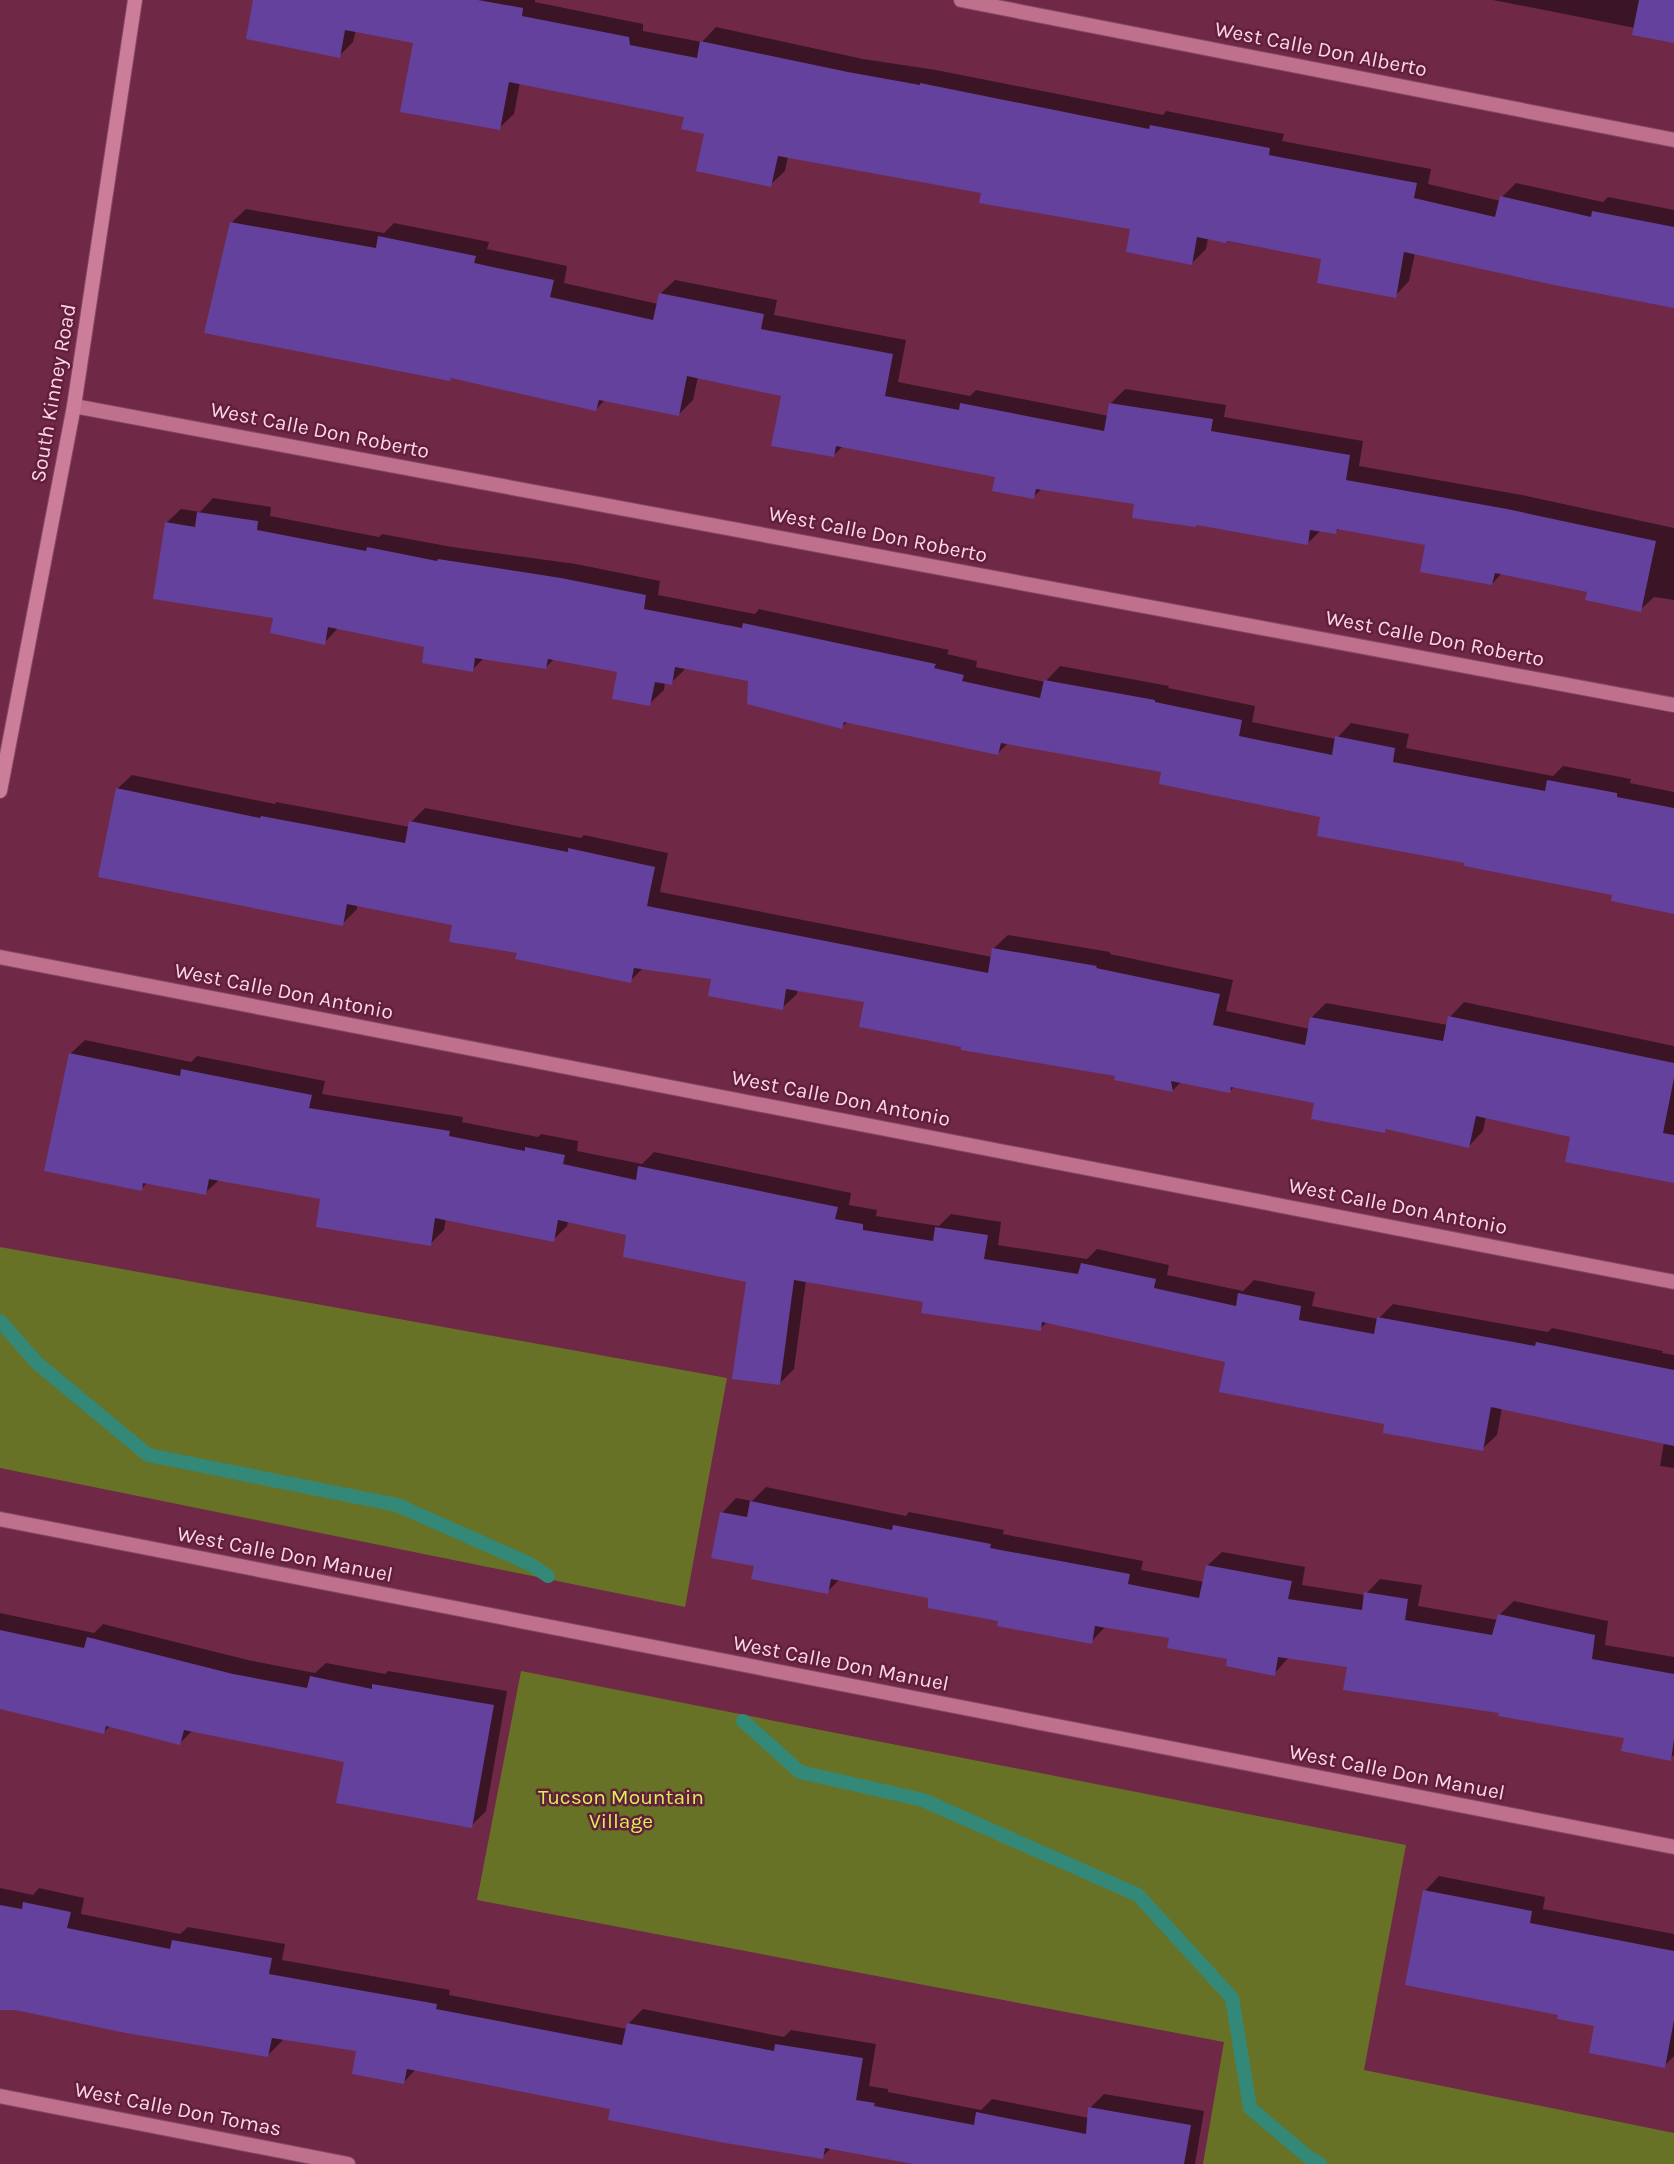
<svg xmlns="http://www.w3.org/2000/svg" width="1674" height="2164" font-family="Karla,sans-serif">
<rect width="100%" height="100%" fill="#6f2946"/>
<g fill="#677227">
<polygon points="0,1247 727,1378 685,1607 0,1468"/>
<polygon points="521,1671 1406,1845 1364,2070 1674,2133 1674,2164 1203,2164 1224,2042 477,1900"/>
</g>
<g fill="#0007">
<polygon points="255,0 535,0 535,2 643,24 643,31 702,42 716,27 863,59 936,70 1163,115 1166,111 1284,134 1282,141 1431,169 1428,184 1501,201 1502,197 1516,183 1603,202 1608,197 1674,210 1674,307 1415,253 1409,281 1395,296 1323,258 1208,238 1206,249 1192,263 1132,227 983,192 788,156 785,171 770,185 686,116 520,82 514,114 499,128 415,42 356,30 353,42 339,56"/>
<polygon points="1493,0 1674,0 1674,41 1635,28"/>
<polygon points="246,209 384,233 394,223 489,242 487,249 567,266 564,283 658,304 660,294 675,280 777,300 774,315 906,340 898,382 970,396 976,390 1109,416 1110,404 1125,389 1226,405 1224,417 1363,441 1359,466 1522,495 1674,528 1674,600 1654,597 1640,610 1589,591 1502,573 1492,584 1427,543 1340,528 1335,532 1321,530 1308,543 1136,503 1043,488 1033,497 997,476 843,446 833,456 783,394 698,377 693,400 679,414 605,400 596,409 231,223"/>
<polygon points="213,498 271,507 270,516 379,537 382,534 452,547 576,564 660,581 658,595 755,614 759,609 949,650 947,654 977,661 976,667 1045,682 1060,666 1169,686 1168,688 1255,706 1252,722 1336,739 1351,723 1409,734 1406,748 1553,776 1563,766 1631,779 1630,783 1674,792 1674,912 1614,893 1466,862 1322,816 1163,771 1008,743 998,753 848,721 842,727 750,680 685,669 671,683 665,682 664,690 649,704 619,671 555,658 546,667 484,658 472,670 426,645 339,627 324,643 275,617 166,523 181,509 200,512"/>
<polygon points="132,775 275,804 276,802 410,827 411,822 425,808 581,838 584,835 668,853 660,892 992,957 993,949 1008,935 1110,952 1110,954 1233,980 1226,1011 1310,1029 1312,1017 1326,1003 1448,1025 1450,1017 1464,1002 1674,1046 1674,1181 1572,1135 1486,1116 1483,1131 1469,1146 1388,1128 1385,1131 1316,1101 1235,1086 1229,1092 1182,1081 1172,1091 1117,1074 963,1045 866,1001 797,989 797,994 782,1008 713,978 643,968 630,981 519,952 454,923 357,904 357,909 342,924 117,789"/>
<polygon points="85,1040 191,1062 197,1056 325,1081 322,1094 463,1117 462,1122 538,1137 541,1134 578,1141 577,1151 642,1164 654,1152 851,1193 849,1205 877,1210 876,1216 939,1226 951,1214 1001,1222 998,1245 1087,1259 1097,1249 1169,1265 1167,1275 1243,1291 1254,1280 1315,1292 1312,1306 1378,1319 1393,1304 1548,1332 1552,1328 1663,1351 1662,1353 1674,1355 1674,1468 1660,1466 1664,1442 1502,1408 1497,1435 1482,1449 1386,1423 1227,1361 1048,1321 1040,1329 925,1300 806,1280 794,1369 779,1384 748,1281 628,1234 568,1221 567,1226 553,1240 446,1218 444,1230 430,1244 322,1197 220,1179 205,1193 148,1182 141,1189 70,1054"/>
<polygon points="766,1487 906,1516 909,1512 1004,1530 1003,1534 1143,1561 1141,1570 1204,1582 1207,1566 1222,1552 1305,1567 1302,1585 1365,1595 1380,1579 1422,1585 1418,1606 1498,1620 1499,1615 1514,1601 1608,1621 1605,1645 1674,1657 1674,1755 1670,1759 1626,1737 1501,1712 1349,1665 1289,1657 1274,1674 1171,1636 1106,1626 1091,1642 1000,1620 929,1596 840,1579 827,1592 756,1565 722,1513 736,1498 752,1501"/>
<polygon points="0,1613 94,1633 103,1624 248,1660 315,1673 326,1663 385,1674 388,1671 507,1691 486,1811 471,1826 346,1761 193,1730 180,1743 110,1726 104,1732 0,1707"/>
<polygon points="1439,1876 1545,1897 1543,1909 1674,1934 1674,2056 1664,2066 1596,2025 1560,2013 1425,1891"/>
<polygon points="0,1888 33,1895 39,1888 84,1898 81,1914 180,1934 188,1927 285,1944 282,1960 450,1990 449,1995 627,2029 628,2024 643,2009 784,2037 791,2030 876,2044 869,2086 888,2089 888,2092 981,2110 992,2099 1089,2118 1090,2108 1104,2094 1204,2111 1195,2164 922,2164 831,2148 822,2157 612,2107 416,2069 404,2082 358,2049 283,2038 282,2041 268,2055 0,2003"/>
</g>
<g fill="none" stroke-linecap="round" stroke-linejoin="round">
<g stroke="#387" stroke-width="14">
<polyline points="0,1321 37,1363 148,1455 397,1505 530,1564 548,1576"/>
<polyline points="743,1721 800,1772 923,1800 1138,1895 1232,1998 1250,2108 1307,2156 1320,2164"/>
</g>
</g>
<g fill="#63419d">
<polygon points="253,0 478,0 523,8 522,16 629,37 630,45 697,58 700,41 848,72 920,85 920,83 1149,129 1150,125 1270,148 1269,155 1417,183 1414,198 1495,217 1500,196 1591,217 1592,211 1674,227 1674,308 1554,285 1404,252 1396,298 1317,283 1321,259 1227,241 1226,243 1197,237 1192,265 1126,252 1130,229 979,203 981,193 778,156 771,187 696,171 704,134 681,129 684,117 509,82 500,130 400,112 413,43 345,30 340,58 246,39"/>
<polygon points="1639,0 1674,0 1674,43 1632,35"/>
<polygon points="230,222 376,248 378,236 476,256 474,263 554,280 550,297 653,320 659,293 764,314 761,329 893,354 885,396 959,410 960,403 1104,431 1109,403 1213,419 1211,431 1350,455 1346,480 1507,509 1656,541 1641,612 1585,600 1587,592 1495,573 1492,585 1420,572 1425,545 1337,529 1336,534 1310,530 1308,545 1197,525 1196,527 1132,518 1134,504 1036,489 1034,499 992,491 995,477 836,446 834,457 771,446 781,396 687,376 679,416 599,400 596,411 451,378 450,381 204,333"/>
<polygon points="197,512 258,521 257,530 366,551 367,547 437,561 438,559 561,578 646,595 644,609 742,628 743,623 936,664 934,668 964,675 962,681 1040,698 1044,680 1155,700 1155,702 1242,720 1239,736 1332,755 1335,736 1395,748 1393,762 1545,791 1547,780 1617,793 1617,797 1674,808 1674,914 1611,901 1612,895 1464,866 1464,863 1317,836 1320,817 1159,784 1161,772 1001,743 998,755 844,722 842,729 747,704 748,681 675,667 672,685 655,682 650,706 612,699 617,672 548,659 546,669 475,658 473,672 422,663 424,647 328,627 325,645 270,633 273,618 153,599 165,522 195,527"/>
<polygon points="116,788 260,818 261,816 405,843 409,821 568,852 568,848 655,867 647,906 988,973 992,948 1097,966 1096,968 1220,994 1213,1025 1305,1045 1310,1017 1443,1041 1448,1016 1674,1063 1674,1078 1663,1133 1674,1135 1674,1183 1565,1162 1570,1137 1476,1116 1469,1148 1386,1129 1385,1133 1311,1119 1314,1103 1231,1087 1230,1093 1171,1081 1173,1092 1114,1080 1115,1076 961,1050 961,1047 859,1027 864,1002 786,989 783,1010 708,996 711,979 634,968 631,983 515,959 517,953 449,942 452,925 347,904 343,926 98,877"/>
<polygon points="69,1053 180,1076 181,1069 312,1095 309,1108 450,1131 449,1136 525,1151 525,1147 565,1155 563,1164 636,1180 638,1166 838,1207 835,1219 863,1224 863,1230 933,1241 935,1227 988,1235 984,1259 1078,1274 1081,1263 1156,1279 1154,1288 1236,1306 1238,1293 1301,1306 1299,1320 1374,1334 1377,1317 1535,1346 1536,1342 1674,1370 1674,1446 1491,1407 1483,1451 1383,1433 1384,1424 1219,1392 1225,1362 1042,1322 1041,1331 921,1313 923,1302 794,1280 780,1385 732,1379 746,1282 623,1257 626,1235 558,1220 554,1242 435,1218 431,1246 316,1227 320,1199 209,1179 206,1195 143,1183 142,1191 44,1171"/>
<polygon points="750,1501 892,1530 893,1525 991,1544 990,1548 1130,1574 1128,1584 1199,1598 1206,1565 1292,1581 1288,1599 1362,1610 1364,1592 1408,1599 1405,1620 1492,1635 1498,1614 1595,1635 1592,1659 1674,1674 1674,1739 1671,1761 1621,1751 1624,1738 1498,1716 1499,1713 1343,1690 1347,1667 1278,1657 1275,1676 1226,1666 1227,1659 1167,1648 1169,1638 1095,1626 1092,1644 997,1626 998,1621 928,1608 928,1598 831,1579 828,1594 751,1579 754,1566 711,1558 720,1512 747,1517"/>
<polygon points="0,1630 84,1648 87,1637 233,1674 307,1688 310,1676 372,1689 372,1684 494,1705 472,1828 336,1803 344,1762 184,1730 180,1745 106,1726 104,1734 0,1709"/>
<polygon points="1423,1890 1532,1911 1530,1923 1674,1951 1674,2020 1665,2068 1589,2053 1594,2026 1557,2019 1558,2015 1405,1985"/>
<polygon points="23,1902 71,1912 67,1928 170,1949 172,1940 272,1958 269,1974 437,2004 436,2009 622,2045 627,2023 774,2051 775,2044 863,2058 856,2100 875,2103 874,2106 974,2125 976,2112 1086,2134 1088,2107 1191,2125 1184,2164 913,2164 825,2148 823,2159 725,2143 608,2120 610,2109 407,2069 404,2084 352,2074 356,2051 272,2038 268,2057 126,2033 15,2010 0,2010 0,1905 22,1909"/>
</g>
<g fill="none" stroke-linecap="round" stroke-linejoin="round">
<g stroke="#834863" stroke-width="16">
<g id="minor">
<polyline points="961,0 1674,140"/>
<polyline points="74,406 1674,705"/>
<polyline points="0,957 1674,1282"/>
<polyline points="0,1519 1674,1847"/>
<polyline points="0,2096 348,2164"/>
</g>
</g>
<g stroke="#834863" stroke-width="16">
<polyline id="secondary" points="0,791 74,406 135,0"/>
</g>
<use href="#minor" stroke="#be708c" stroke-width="14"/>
<use href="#secondary" stroke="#cb7d99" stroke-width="14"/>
</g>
<g text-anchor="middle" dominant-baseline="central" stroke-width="5" stroke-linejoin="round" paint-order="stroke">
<g font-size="21" fill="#fad7e2" stroke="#621e3b">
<text transform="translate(1321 49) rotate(11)">West Calle Don Alberto</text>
<text transform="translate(53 393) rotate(-80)">South Kinney Road</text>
<text transform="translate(320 430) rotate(11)">West Calle Don Roberto</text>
<text transform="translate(878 534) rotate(11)">West Calle Don Roberto</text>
<text transform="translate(1435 638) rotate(11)">West Calle Don Roberto</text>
<text transform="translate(284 991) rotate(11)">West Calle Don Antonio</text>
<text transform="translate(841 1098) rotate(11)">West Calle Don Antonio</text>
<text transform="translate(1398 1206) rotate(11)">West Calle Don Antonio</text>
<text transform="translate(285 1554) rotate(11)">West Calle Don Manuel</text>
<text transform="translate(841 1663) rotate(11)">West Calle Don Manuel</text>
<text transform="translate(1397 1772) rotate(11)">West Calle Don Manuel</text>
<text transform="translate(178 2109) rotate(11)">West Calle Don Tomas</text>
</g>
<g font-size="21" fill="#d9f059" stroke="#621e3b">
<text x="621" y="1797">Tucson Mountain<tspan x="621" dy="24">Village</tspan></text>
</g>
</g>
</svg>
